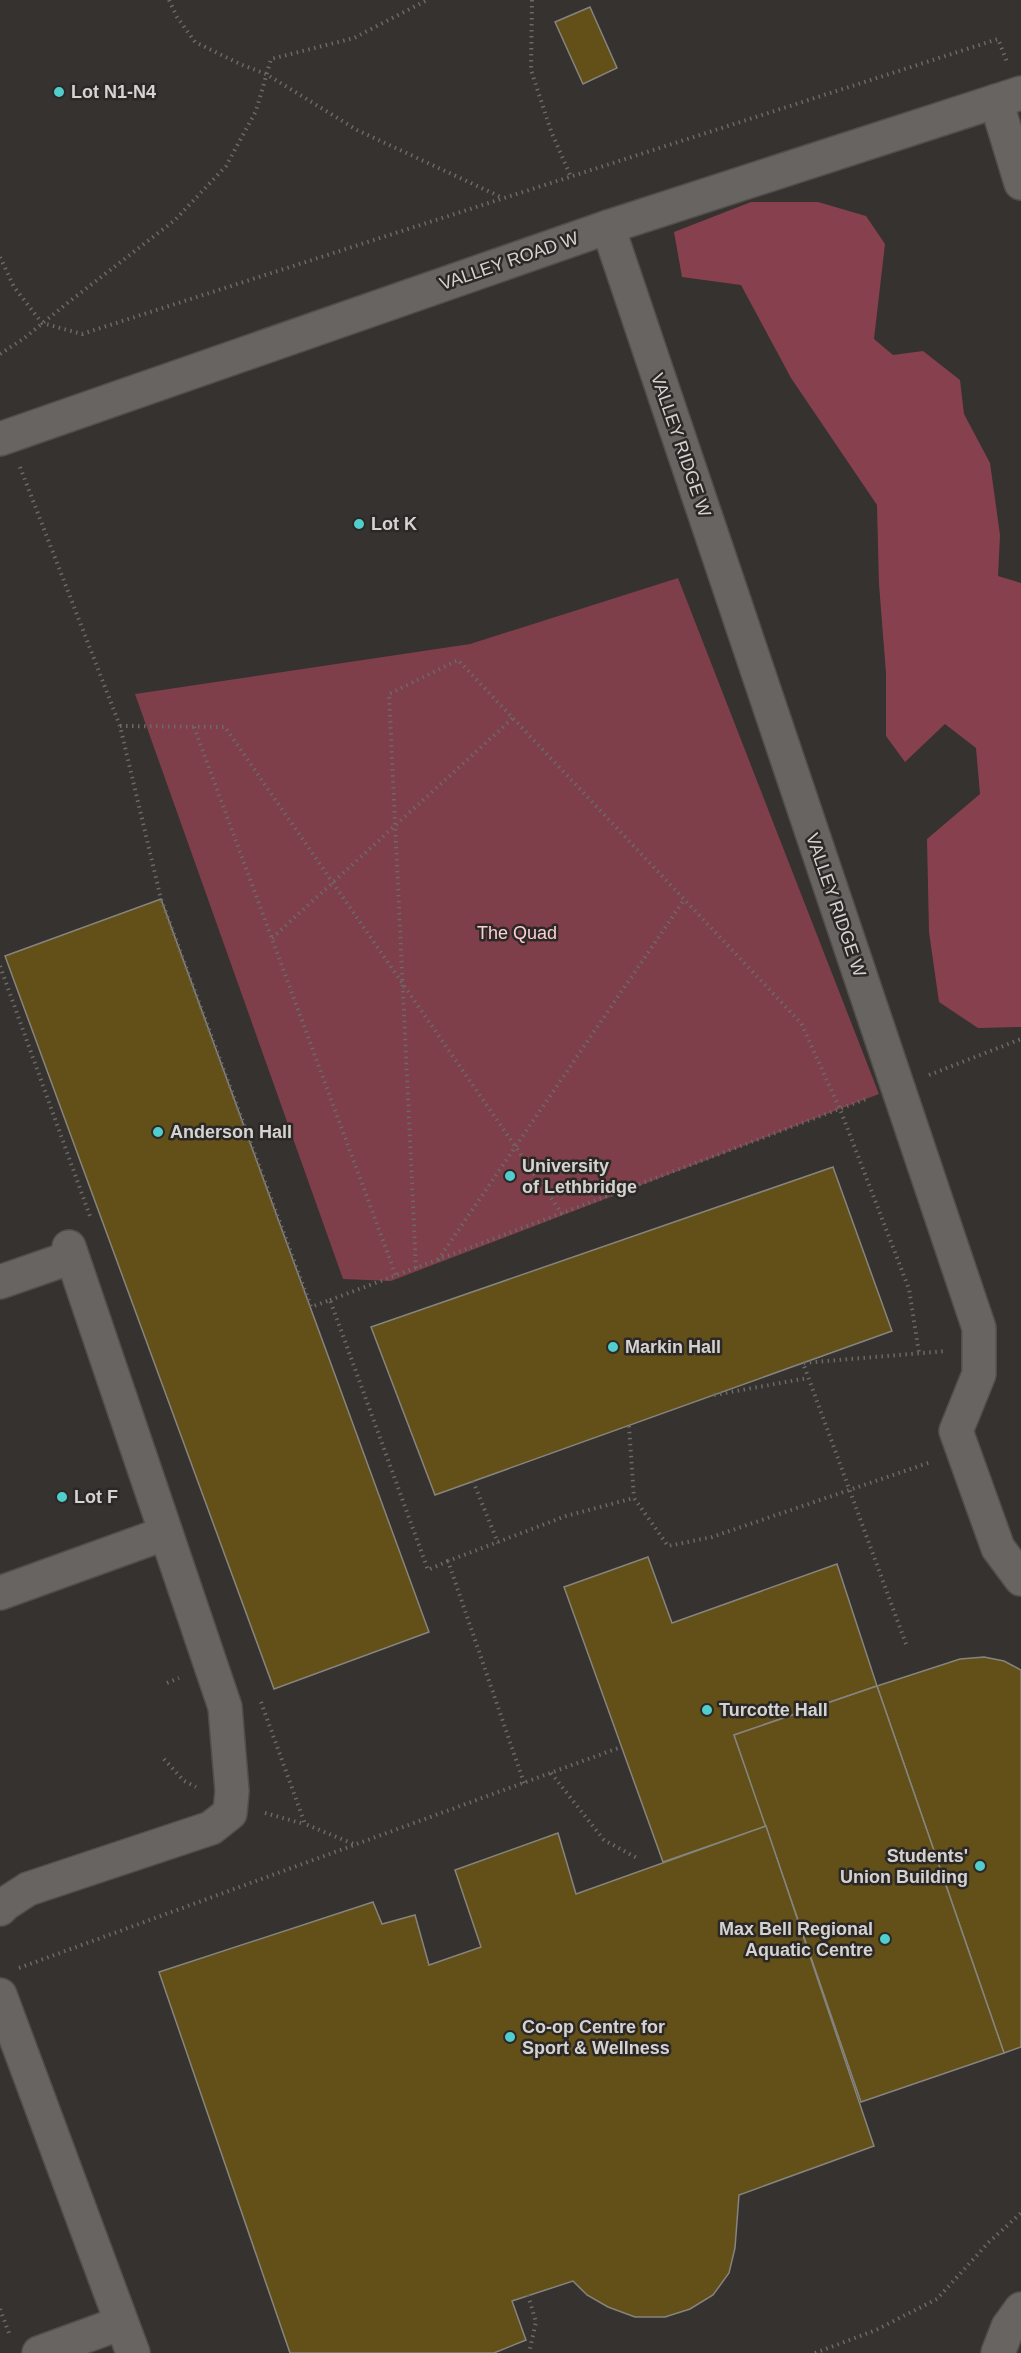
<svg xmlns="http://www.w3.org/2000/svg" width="1021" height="2353" font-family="Helvetica,sans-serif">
<rect width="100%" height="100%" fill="#35322f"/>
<polygon fill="#7e3e4a" points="678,578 879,1094 391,1281 343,1279 135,694 470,644"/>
<polygon fill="#87414e" points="751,202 818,202 866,216 885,244 874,339 893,355 923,351 960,380 964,414 990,463 1000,535 998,576 1021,583 1021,1027 978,1028 939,1002 929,932 927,839 980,794 976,748 945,724 905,762 886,736 886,673 879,584 877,505 791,378 741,285 682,277 674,232"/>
<g fill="#635018" stroke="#86847f" stroke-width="1.5">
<polygon points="590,7 617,68 583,84 555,22"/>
<polygon points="161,899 429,1632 274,1689 5,956"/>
<polygon points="833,1167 892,1331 435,1495 371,1327"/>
<polygon points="648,1557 672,1623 837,1564 877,1686 734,1735 766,1826 663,1862 564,1587"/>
<polygon points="984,1657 1004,1661 1021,1670 1021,2047 1004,2053 877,1686 960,1659"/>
<polygon points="877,1686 1004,2053 861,2102 734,1735"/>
<polygon points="766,1826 874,2146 739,2195 735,2248 729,2273 713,2295 690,2309 665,2317 635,2317 608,2307 587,2295 573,2281 512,2301 526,2340 494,2353 290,2353 159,1972 373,1902 382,1924 415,1915 429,1965 481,1947 455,1870 558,1833 576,1894"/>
</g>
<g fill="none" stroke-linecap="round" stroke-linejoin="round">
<g stroke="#514e4b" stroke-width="36">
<g id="minor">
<polyline points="996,101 1021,183"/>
<polyline points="608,227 979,1328 979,1374 956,1431 998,1548 1021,1579"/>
<polyline points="0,439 608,227 1021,93"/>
<polyline points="0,1282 72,1257"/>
<polyline points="0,1593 166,1533"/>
<polyline points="0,1909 5,1904 28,1889 211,1828 230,1813 232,1791 225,1707 69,1247"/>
<polyline points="0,1995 133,2353"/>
<polyline points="39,2353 121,2323"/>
<polyline points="998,2353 1008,2327 1021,2309"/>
</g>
</g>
<g stroke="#6c6967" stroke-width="4" stroke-dasharray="1.5 4.5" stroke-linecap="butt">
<polyline points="169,0 177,17 195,42 240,64 266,74 357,130 503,198"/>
<polyline points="532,0 531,70 551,131 571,177"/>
<polyline points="0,257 14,287 42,323 82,334 998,39 1007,62"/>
<polyline points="0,354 23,339 70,301 175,220 226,166 256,111 271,59 354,38 427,0"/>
<polyline points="20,467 120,726 161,899 311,1307 330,1300 428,1570 448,1561"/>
<polyline points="120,726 225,727 562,1214"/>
<polyline points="194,727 396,1276"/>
<polyline points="272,938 513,718"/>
<polyline points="0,966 91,1219"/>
<polyline points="929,1075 1021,1039"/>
<polyline points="438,1260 684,900"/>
<polyline points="416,1268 389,694 458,660 801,1023 840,1109 909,1289 919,1353"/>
<polyline points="330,1300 866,1099"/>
<polyline points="714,1395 808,1378"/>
<polyline points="629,1426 634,1498"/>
<polyline points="473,1481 498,1543"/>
<polyline points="906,1644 803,1363 947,1351"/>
<polyline points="167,1683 179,1678"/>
<polyline points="261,1702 305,1824 356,1845"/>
<polyline points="164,1759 184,1781 196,1787"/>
<polyline points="551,1773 604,1840 637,1858"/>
<polyline points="524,1783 448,1561 566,1516 634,1498 668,1546 712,1537 931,1462"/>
<polyline points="265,1813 304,1824"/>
<polyline points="19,1968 621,1747"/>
<polyline points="528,2295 536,2322 529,2353"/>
<polyline points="0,2309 10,2336"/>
<polyline points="815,2353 876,2330 937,2299 989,2242 1021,2213"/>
</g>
<use href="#minor" stroke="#686461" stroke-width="33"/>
</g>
<g fill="#52cdcd" stroke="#2b2825" stroke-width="2">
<circle cx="59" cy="92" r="6"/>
<circle cx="359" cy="524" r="6"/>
<circle cx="158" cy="1132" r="6"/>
<circle cx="510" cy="1176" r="6"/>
<circle cx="613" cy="1347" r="6"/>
<circle cx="62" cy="1497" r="6"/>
<circle cx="707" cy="1710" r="6"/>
<circle cx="980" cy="1866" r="6"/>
<circle cx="885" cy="1939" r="6"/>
<circle cx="510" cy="2037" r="6"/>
</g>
<g text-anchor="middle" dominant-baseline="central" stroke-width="5" stroke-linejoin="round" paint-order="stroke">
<g font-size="18" font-weight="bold" fill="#d5d3d1" stroke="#2b2825" text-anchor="start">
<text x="71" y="92">Lot N1-N4</text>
<text x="371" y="524">Lot K</text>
<text x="170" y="1132">Anderson Hall</text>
<text x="522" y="1166">University<tspan x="522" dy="21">of Lethbridge</tspan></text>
<text x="625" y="1347">Markin Hall</text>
<text x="74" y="1497">Lot F</text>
<text x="719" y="1710">Turcotte Hall</text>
<text x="968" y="1856" text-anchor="end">Students'<tspan x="968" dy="21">Union Building</tspan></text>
<text x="873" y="1929" text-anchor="end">Max Bell Regional<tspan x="873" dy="21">Aquatic Centre</tspan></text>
<text x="522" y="2027">Co-op Centre for<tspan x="522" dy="21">Sport &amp; Wellness</tspan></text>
</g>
<g font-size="18" fill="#d5d3d1" stroke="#2b2825">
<text transform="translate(509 261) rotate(-19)">VALLEY ROAD W</text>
<text transform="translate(681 445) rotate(71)">VALLEY RIDGE W</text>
<text transform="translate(836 905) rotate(71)">VALLEY RIDGE W</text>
</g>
<g font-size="18" fill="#fbcfd4" stroke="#2b2825">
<text x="517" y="933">The Quad</text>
</g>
</g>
</svg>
